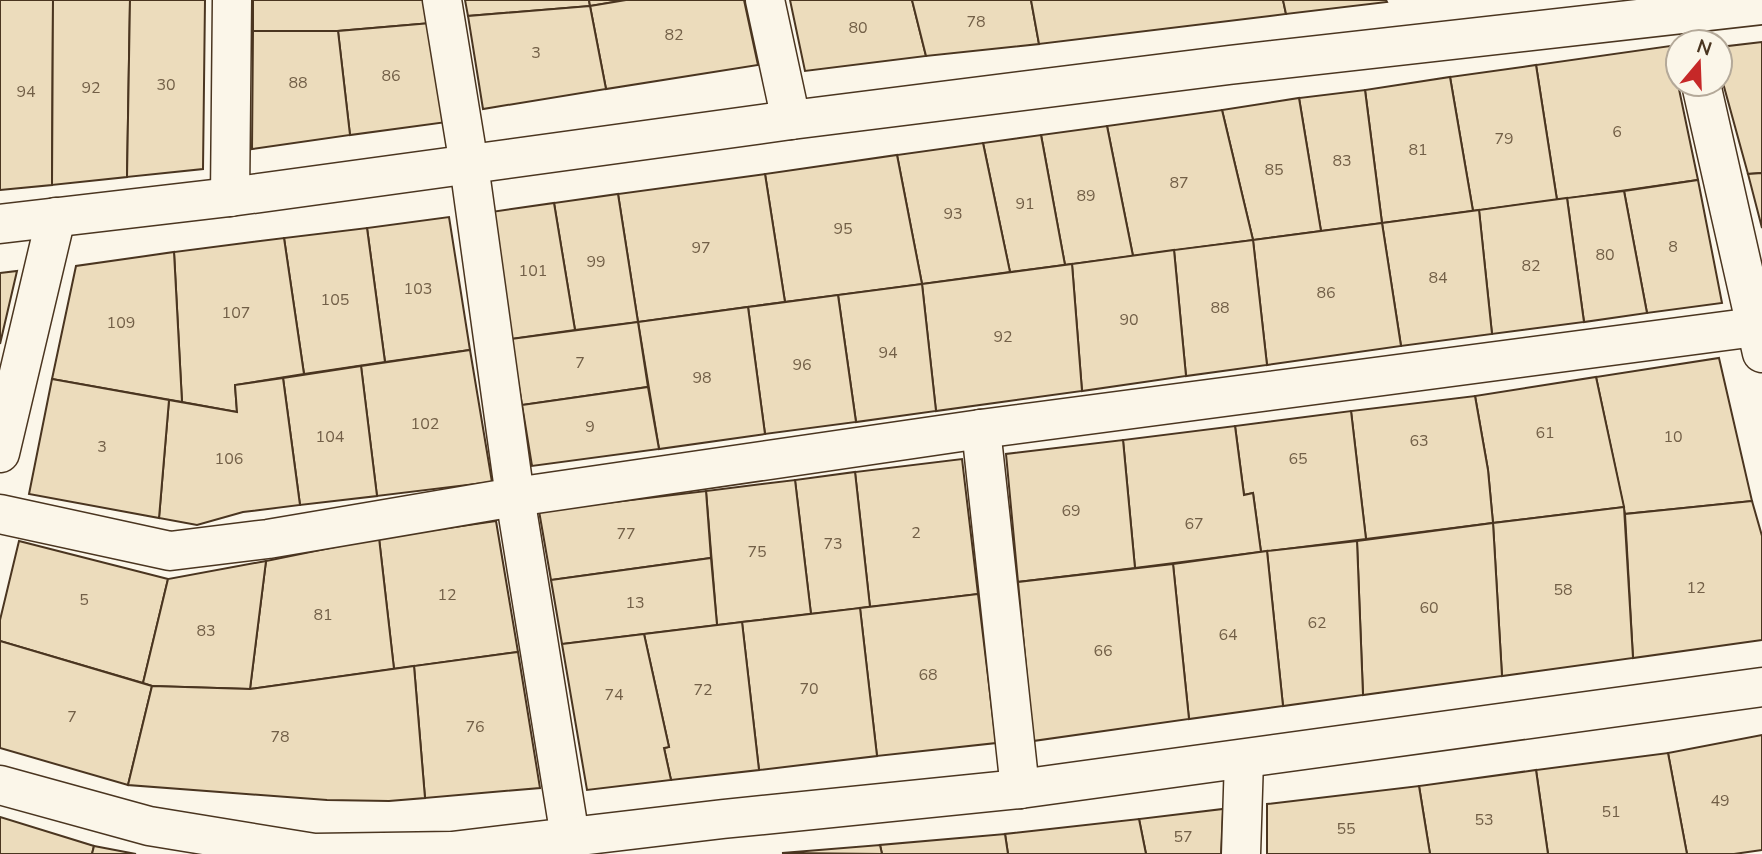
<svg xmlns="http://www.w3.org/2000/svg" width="1762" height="854" font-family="'Nunito Sans',sans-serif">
<rect width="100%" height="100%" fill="#fbf6e9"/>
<g fill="#ecdcbc" stroke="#4a3520" stroke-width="2">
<polygon points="0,0 53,0 52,185 0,190"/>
<polygon points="53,0 130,0 127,177 52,185"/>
<polygon points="130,0 205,0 203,169 127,177"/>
<polygon points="253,0 427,0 431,23 338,31 253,31"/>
<polygon points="465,0 589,0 590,6 468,16"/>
<polygon points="589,0 626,0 590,6"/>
<polygon points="626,0 744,0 758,65 606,89 590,6"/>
<polygon points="790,0 912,0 926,56 805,71"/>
<polygon points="912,0 1031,0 1039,44 926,56"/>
<polygon points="1031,0 1283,0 1286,14 1039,44"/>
<polygon points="1283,0 1386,0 1387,2 1286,14"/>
<polygon points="590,6 606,89 483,109 468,16"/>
<polygon points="431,23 447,122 350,135 338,31"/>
<polygon points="253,31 338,31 350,135 252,149"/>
<polygon points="1762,42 1762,173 1748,174 1720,72 1720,47"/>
<polygon points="1670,46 1698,180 1557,200 1536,65"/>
<polygon points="1536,65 1557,200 1473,211 1450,77"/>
<polygon points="1450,77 1473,211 1382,223 1365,90"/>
<polygon points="1365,90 1382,223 1321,231 1299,98"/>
<polygon points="1299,98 1321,231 1253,240 1222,110"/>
<polygon points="1222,110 1253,240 1133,256 1107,126"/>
<polygon points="1107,126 1133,256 1065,265 1041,135"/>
<polygon points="1041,135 1065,265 1010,272 983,143"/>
<polygon points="983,143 1010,272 922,284 897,155"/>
<polygon points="897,155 922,284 785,302 765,174"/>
<polygon points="1762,173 1762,228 1748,174"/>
<polygon points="765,174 785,302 638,322 618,194"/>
<polygon points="1698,180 1722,303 1647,313 1624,191"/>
<polygon points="1624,191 1647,313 1584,322 1567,198"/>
<polygon points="618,194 638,322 575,330 554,203"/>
<polygon points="1567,198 1584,322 1492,334 1479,210"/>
<polygon points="554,203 575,330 511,339 491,212"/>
<polygon points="1479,210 1492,334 1401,346 1382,223"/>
<polygon points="449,217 470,350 385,362 367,228"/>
<polygon points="1382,223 1401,346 1267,365 1253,240"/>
<polygon points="367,228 385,362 304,374 284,238"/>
<polygon points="284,238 304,374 235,385 237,412 182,402 174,252"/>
<polygon points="1253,240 1267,365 1186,376 1174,250"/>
<polygon points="1174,250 1186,376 1082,391 1072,264"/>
<polygon points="174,252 182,402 52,379 76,266"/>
<polygon points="1072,264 1082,391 936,411 922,284"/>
<polygon points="17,271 0,344 0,273"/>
<polygon points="922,284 936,411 856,422 838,295"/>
<polygon points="838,295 856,422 765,434 748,307"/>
<polygon points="748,307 765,434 659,449 638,322"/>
<polygon points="638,322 648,387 522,405 511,339"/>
<polygon points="470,350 492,482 377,496 361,366"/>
<polygon points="1719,358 1752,501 1625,514 1596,377"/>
<polygon points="361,366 377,496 300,505 283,378"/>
<polygon points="1596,377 1624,507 1493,523 1488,470 1475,396"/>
<polygon points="283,378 300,505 243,512 197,525 159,518 169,400 237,412 235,385"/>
<polygon points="52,379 169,400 159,518 29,494"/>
<polygon points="648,387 659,449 532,466 522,405"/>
<polygon points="1475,396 1488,470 1493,523 1366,539 1351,411"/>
<polygon points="1351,411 1366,539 1261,552 1253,493 1244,495 1235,426"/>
<polygon points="1235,426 1244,495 1253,493 1261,552 1135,568 1123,440"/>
<polygon points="1123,440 1135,568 1018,582 1006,454"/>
<polygon points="962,459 978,594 870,607 855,472"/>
<polygon points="855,472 870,607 811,614 795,480"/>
<polygon points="795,480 811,614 717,625 706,491"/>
<polygon points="706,491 711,558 551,580 539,511"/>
<polygon points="1752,501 1762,536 1762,640 1633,658 1625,514"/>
<polygon points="1624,507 1633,658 1502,676 1493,523"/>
<polygon points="496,521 518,652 394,669 379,538"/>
<polygon points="1493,523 1502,676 1363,695 1357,541"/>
<polygon points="379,538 394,669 250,689 266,561"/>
<polygon points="19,541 168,579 143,683 0,641 0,620"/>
<polygon points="1357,541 1363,695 1283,706 1267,551"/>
<polygon points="1267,551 1283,706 1189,719 1173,564"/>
<polygon points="711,558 717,625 562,644 551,580"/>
<polygon points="266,561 250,689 152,686 143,683 168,579"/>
<polygon points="1173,564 1189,719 1033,741 1018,582"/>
<polygon points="978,594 996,743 877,756 860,608"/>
<polygon points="860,608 877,756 759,770 742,622"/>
<polygon points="742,622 759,770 671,780 664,748 669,747 644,634"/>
<polygon points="644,634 669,747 664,748 671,780 587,790 562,644"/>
<polygon points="0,641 152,686 128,785 0,748"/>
<polygon points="518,652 540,788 425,798 414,666"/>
<polygon points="414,666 425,798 389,801 327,800 128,785 152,686 250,689"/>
<polygon points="1762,735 1762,850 1734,854 1687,854 1668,753"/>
<polygon points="1668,753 1687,854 1548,854 1536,770"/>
<polygon points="1536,770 1548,854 1430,854 1419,786"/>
<polygon points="1419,786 1430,854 1267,854 1267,804"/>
<polygon points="1223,809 1221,854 1146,854 1139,819"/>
<polygon points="0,817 94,846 92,854 0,854"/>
<polygon points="1139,819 1146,854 1008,854 1005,834"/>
<polygon points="1005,834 1008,854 882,854 880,845"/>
<polygon points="880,845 882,854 782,853"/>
<polygon points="94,846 136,854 92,854"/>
</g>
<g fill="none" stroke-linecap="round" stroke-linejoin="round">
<g stroke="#4a3520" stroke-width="41">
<g id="minor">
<polyline points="442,0 469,165 515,497 570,837"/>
<polyline points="765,0 791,120"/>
<polyline points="1701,84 1762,353"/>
<polyline points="230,197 232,0"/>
<polyline points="0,224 230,197 791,120 1229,65 1762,5"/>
<polyline points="981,429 1020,789"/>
<polyline points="0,453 56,217"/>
<polyline points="0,514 170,551 268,539 515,497 981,429 1762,326"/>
<polyline points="0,785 149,826 314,853 452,851 723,819 1020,789 1762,687"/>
<polyline points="1241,854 1244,759"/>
</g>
</g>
<use href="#minor" stroke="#fbf6e9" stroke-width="38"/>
</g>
<g text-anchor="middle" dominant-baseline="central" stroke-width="5" stroke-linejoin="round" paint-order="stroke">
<g font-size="16" fill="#725f47">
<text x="976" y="22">78</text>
<text x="858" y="28">80</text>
<text x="674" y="35">82</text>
<text x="536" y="53">3</text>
<text x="391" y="76">86</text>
<text x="298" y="83">88</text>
<text x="166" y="85">30</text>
<text x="91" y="88">92</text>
<text x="26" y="92">94</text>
<text x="1617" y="132">6</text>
<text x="1504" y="139">79</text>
<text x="1418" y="150">81</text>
<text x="1342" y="161">83</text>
<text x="1274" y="170">85</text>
<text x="1179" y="183">87</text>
<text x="1086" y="196">89</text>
<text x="1025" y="204">91</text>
<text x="953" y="214">93</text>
<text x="843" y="229">95</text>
<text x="1673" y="247">8</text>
<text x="701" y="248">97</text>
<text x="1605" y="255">80</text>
<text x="596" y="262">99</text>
<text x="1531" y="266">82</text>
<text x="533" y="271">101</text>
<text x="1438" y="278">84</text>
<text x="418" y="289">103</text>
<text x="1326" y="293">86</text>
<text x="335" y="300">105</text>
<text x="1220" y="308">88</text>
<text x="236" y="313">107</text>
<text x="1129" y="320">90</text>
<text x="121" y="323">109</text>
<text x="1003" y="337">92</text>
<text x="888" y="353">94</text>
<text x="580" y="363">7</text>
<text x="802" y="365">96</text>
<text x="702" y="378">98</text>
<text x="425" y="424">102</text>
<text x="590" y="427">9</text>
<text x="1545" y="433">61</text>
<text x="330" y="437">104</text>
<text x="1673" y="437">10</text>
<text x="1419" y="441">63</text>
<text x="102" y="447">3</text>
<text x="229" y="459">106</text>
<text x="1298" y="459">65</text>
<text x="1071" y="511">69</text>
<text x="1194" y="524">67</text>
<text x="916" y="533">2</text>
<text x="626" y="534">77</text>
<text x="833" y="544">73</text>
<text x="757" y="552">75</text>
<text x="1696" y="588">12</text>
<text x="1563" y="590">58</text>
<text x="447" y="595">12</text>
<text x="84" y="600">5</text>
<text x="635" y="603">13</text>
<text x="1429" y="608">60</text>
<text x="323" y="615">81</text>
<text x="1317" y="623">62</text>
<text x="206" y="631">83</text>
<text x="1228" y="635">64</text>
<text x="1103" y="651">66</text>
<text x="928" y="675">68</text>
<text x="809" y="689">70</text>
<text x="703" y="690">72</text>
<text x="614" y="695">74</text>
<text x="72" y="717">7</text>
<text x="475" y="727">76</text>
<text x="280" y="737">78</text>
<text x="1720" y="801">49</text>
<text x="1611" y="812">51</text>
<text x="1484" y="820">53</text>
<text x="1346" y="829">55</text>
<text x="1183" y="837">57</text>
</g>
</g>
<g transform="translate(1699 63) rotate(19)"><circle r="33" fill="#fbf6e9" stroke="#b4a999" stroke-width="2"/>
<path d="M0-5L12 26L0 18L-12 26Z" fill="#c62828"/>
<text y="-10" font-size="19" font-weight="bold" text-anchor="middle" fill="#4a3520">N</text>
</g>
</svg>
